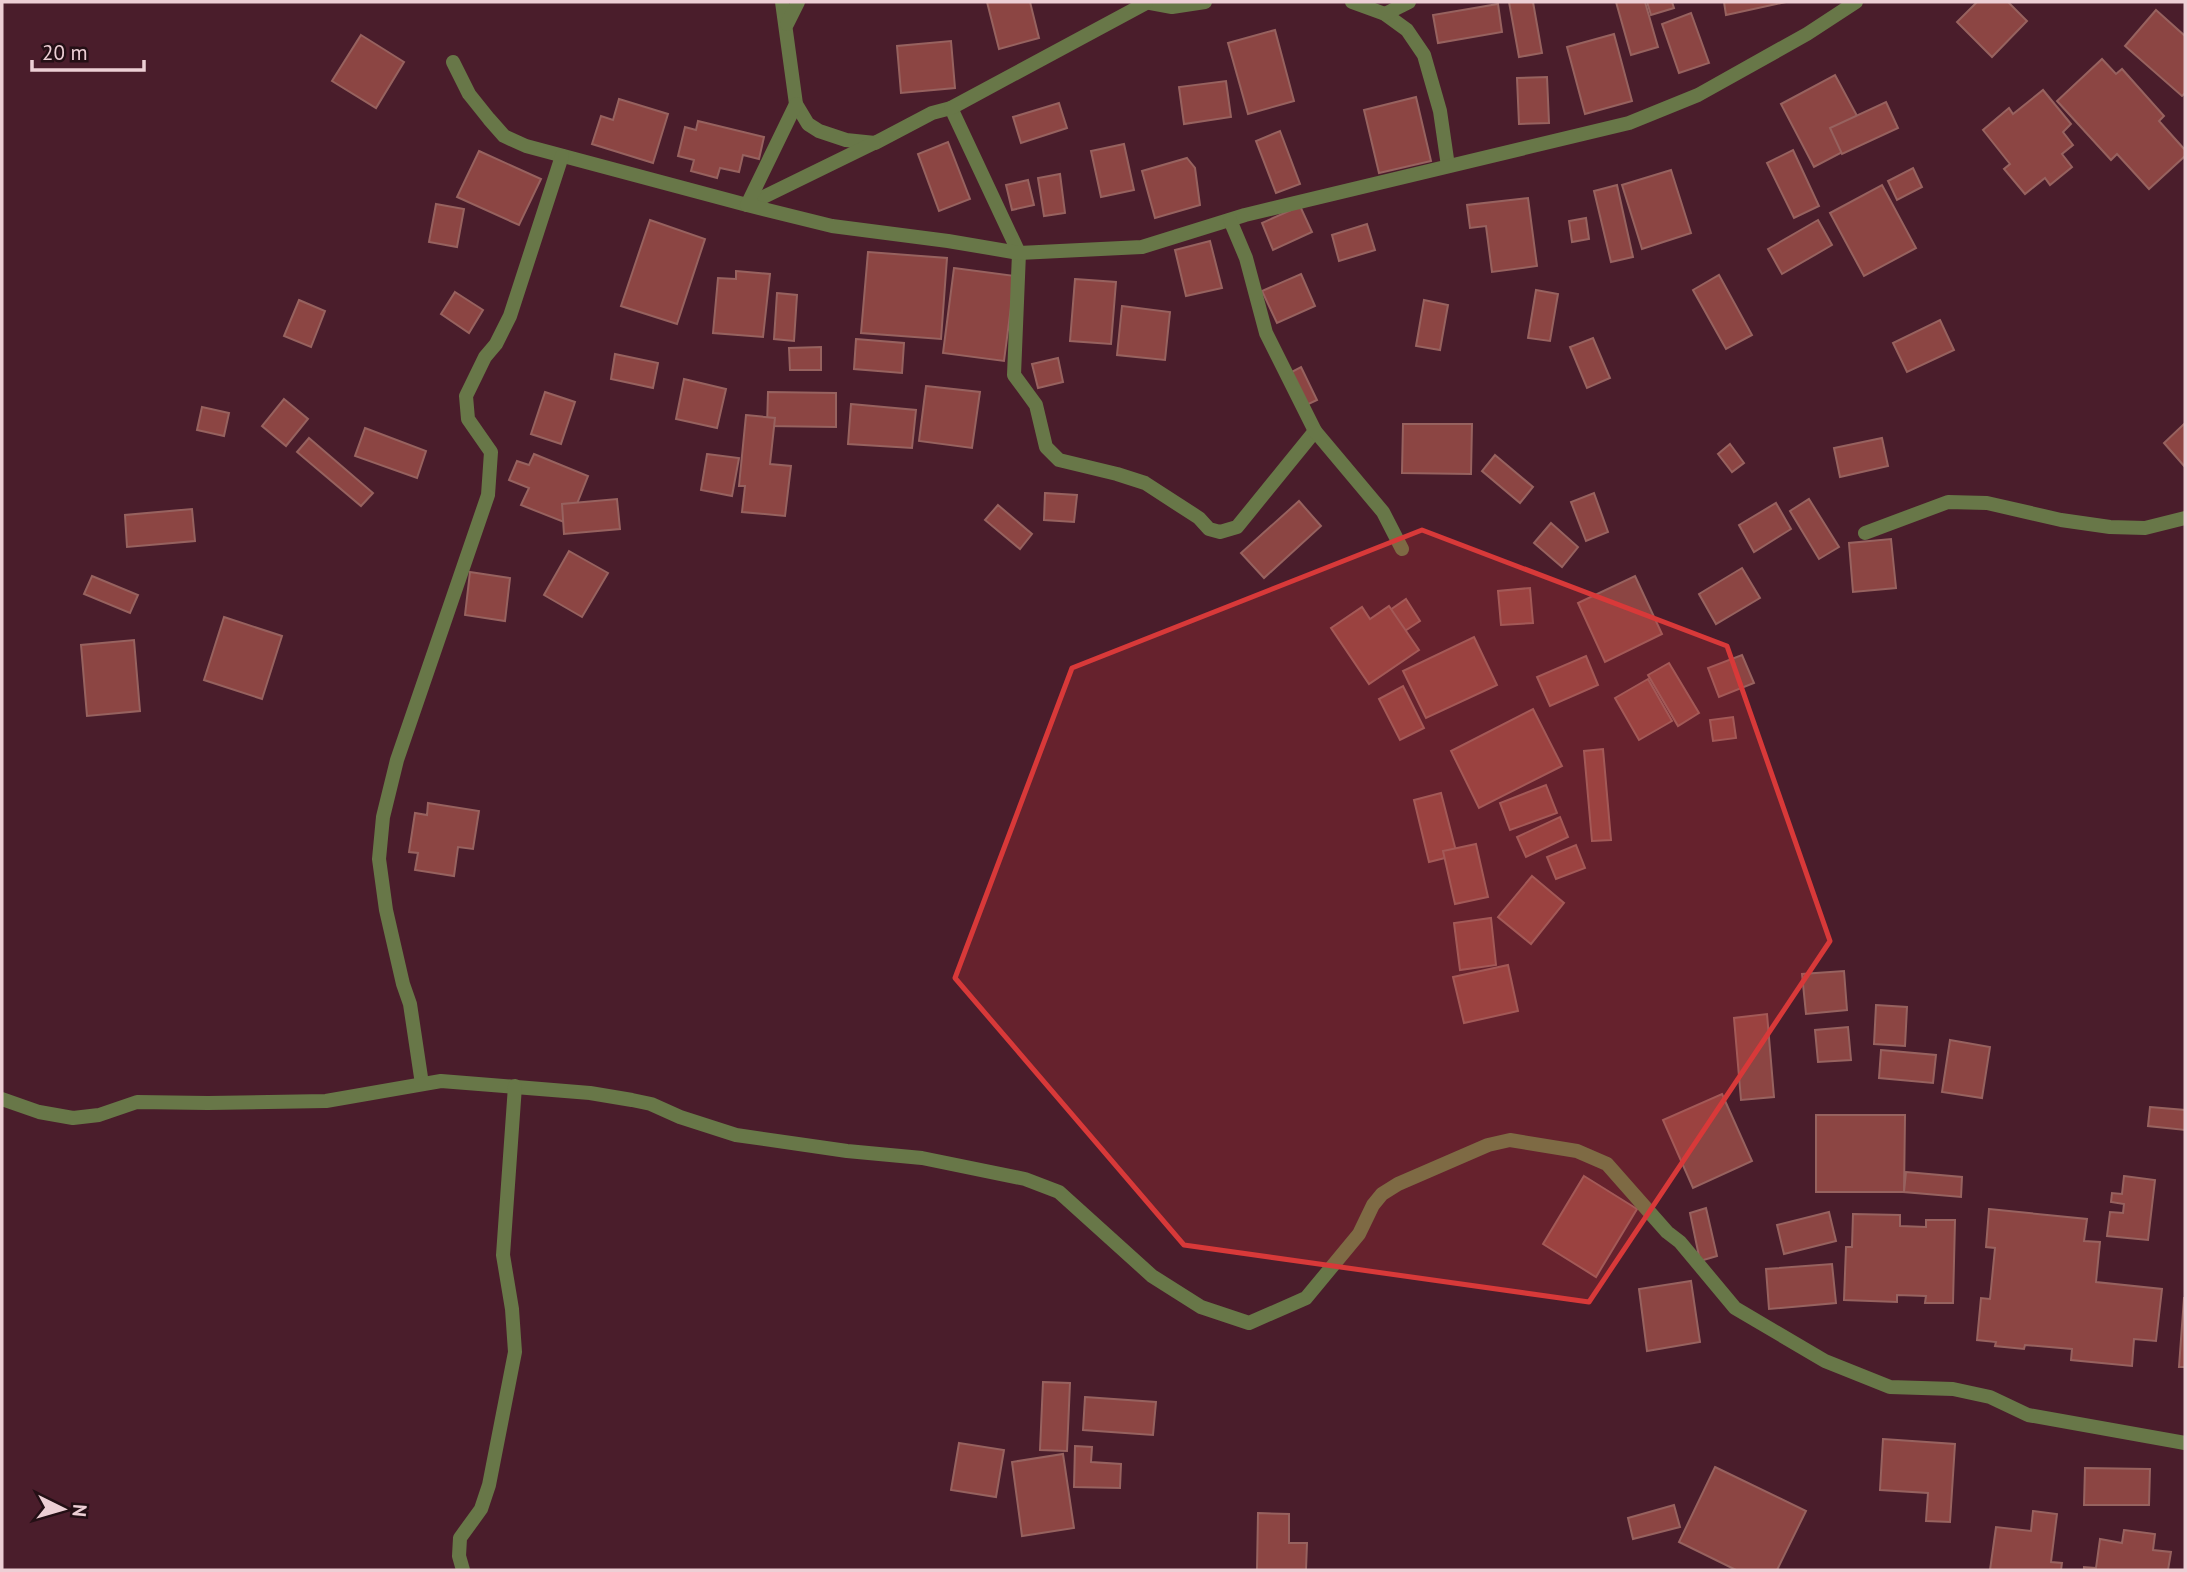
<svg xmlns="http://www.w3.org/2000/svg" width="2187" height="1572" font-family="'PT Sans',sans-serif">
<rect width="100%" height="100%" fill="#4a1d2b"/>
<g fill="#8c4543" stroke="#97625f" stroke-width="2">
<polygon points="987,2 1030,2 1039,38 999,49"/>
<polygon points="1509,2 1533,2 1542,53 1519,57"/>
<polygon points="1616,2 1645,2 1658,47 1631,55"/>
<polygon points="1647,2 1672,2 1674,8 1651,15"/>
<polygon points="1724,2 1786,2 1726,15"/>
<polygon points="1977,2 2008,2 2027,21 1992,57 1957,22"/>
<polygon points="1498,4 1502,32 1438,43 1433,15"/>
<polygon points="2156,10 2185,36 2185,93 2182,96 2125,46"/>
<polygon points="1691,13 1709,63 1679,73 1662,24"/>
<polygon points="1275,30 1294,101 1248,114 1228,43"/>
<polygon points="1614,34 1632,101 1585,114 1567,47"/>
<polygon points="361,35 404,62 376,108 332,81"/>
<polygon points="951,41 955,88 901,93 897,46"/>
<polygon points="2102,59 2116,74 2122,69 2164,116 2159,121 2185,150 2185,156 2149,189 2117,154 2111,160 2057,101"/>
<polygon points="1835,75 1869,138 1814,167 1781,104"/>
<polygon points="1547,77 1549,123 1519,124 1517,78"/>
<polygon points="1226,81 1231,117 1184,124 1179,87"/>
<polygon points="2043,90 2071,124 2063,132 2073,145 2062,154 2072,167 2050,185 2045,178 2025,194 2004,169 2010,164 1983,130 2009,108 2013,114"/>
<polygon points="1416,97 1431,161 1379,173 1364,110"/>
<polygon points="619,99 668,114 653,163 592,144 601,116 613,120"/>
<polygon points="1886,102 1898,128 1842,154 1830,128"/>
<polygon points="1059,103 1067,128 1021,143 1013,117"/>
<polygon points="698,121 764,137 759,159 743,155 739,172 720,168 717,178 691,171 694,160 678,156 685,127 696,130"/>
<polygon points="1280,131 1300,184 1276,193 1256,141"/>
<polygon points="948,142 970,199 939,211 918,154"/>
<polygon points="1124,144 1134,190 1101,197 1091,151"/>
<polygon points="1793,150 1819,206 1794,218 1767,163"/>
<polygon points="479,151 541,179 519,225 457,197"/>
<polygon points="1187,158 1195,168 1200,205 1155,218 1142,171"/>
<polygon points="1913,168 1922,187 1897,200 1888,181"/>
<polygon points="1671,170 1691,233 1642,249 1622,185"/>
<polygon points="1060,174 1065,213 1044,216 1038,178"/>
<polygon points="1028,180 1034,205 1012,210 1006,185"/>
<polygon points="1617,185 1633,257 1611,262 1594,191"/>
<polygon points="1882,185 1916,248 1864,276 1830,213"/>
<polygon points="1528,198 1537,266 1492,272 1486,226 1470,228 1467,205"/>
<polygon points="436,204 464,209 457,247 429,242"/>
<polygon points="1300,206 1312,232 1273,250 1262,223"/>
<polygon points="1586,218 1589,239 1572,242 1569,221"/>
<polygon points="650,220 705,239 677,324 621,306"/>
<polygon points="1818,220 1832,245 1782,274 1768,249"/>
<polygon points="1367,224 1375,250 1339,261 1332,235"/>
<polygon points="1210,241 1222,288 1186,296 1175,250"/>
<polygon points="868,252 947,258 941,339 861,333"/>
<polygon points="954,268 1015,276 1004,361 943,353"/>
<polygon points="736,271 770,274 763,337 713,333 718,278 736,279"/>
<polygon points="1301,274 1315,306 1277,323 1262,291"/>
<polygon points="1719,275 1752,335 1726,349 1693,290"/>
<polygon points="1075,279 1116,282 1111,344 1070,341"/>
<polygon points="1536,290 1558,294 1550,341 1528,338"/>
<polygon points="455,292 483,310 469,333 441,314"/>
<polygon points="777,293 797,295 794,341 774,339"/>
<polygon points="299,300 325,311 311,347 284,336"/>
<polygon points="1424,300 1448,305 1440,350 1416,346"/>
<polygon points="1122,306 1170,312 1165,360 1117,355"/>
<polygon points="1940,320 1954,350 1907,372 1893,343"/>
<polygon points="1593,338 1610,378 1587,388 1570,347"/>
<polygon points="856,339 904,343 902,373 854,369"/>
<polygon points="821,347 821,370 790,370 789,348"/>
<polygon points="615,354 658,363 653,388 611,379"/>
<polygon points="1058,358 1063,382 1038,388 1032,364"/>
<polygon points="1301,367 1317,400 1300,408 1284,376"/>
<polygon points="684,379 726,389 717,428 676,419"/>
<polygon points="926,386 980,392 972,448 919,441"/>
<polygon points="545,392 575,402 561,444 531,434"/>
<polygon points="768,392 836,393 836,427 767,426"/>
<polygon points="284,399 308,419 286,446 262,426"/>
<polygon points="851,404 916,410 912,448 848,444"/>
<polygon points="202,407 229,413 224,436 197,430"/>
<polygon points="746,415 775,418 770,464 791,466 785,516 742,512 745,486 739,486"/>
<polygon points="2185,423 2185,467 2164,443"/>
<polygon points="1403,424 1472,424 1471,474 1402,473"/>
<polygon points="365,428 426,451 417,478 355,456"/>
<polygon points="309,438 373,493 361,506 297,452"/>
<polygon points="1882,438 1888,466 1840,477 1834,448"/>
<polygon points="1730,444 1744,463 1732,472 1718,454"/>
<polygon points="534,454 588,476 569,524 521,505 529,488 509,480 517,461 529,465"/>
<polygon points="707,454 739,458 732,496 701,490"/>
<polygon points="1495,455 1533,487 1520,503 1482,471"/>
<polygon points="1045,493 1077,495 1074,522 1044,520"/>
<polygon points="1594,493 1608,532 1586,541 1571,502"/>
<polygon points="617,499 620,529 564,534 562,504"/>
<polygon points="1809,499 1839,547 1819,559 1790,511"/>
<polygon points="1299,501 1321,526 1264,578 1241,553"/>
<polygon points="1776,503 1791,529 1754,552 1739,525"/>
<polygon points="998,505 1032,534 1020,549 985,520"/>
<polygon points="192,509 195,541 127,547 125,515"/>
<polygon points="1551,523 1578,547 1562,567 1534,543"/>
<polygon points="1891,539 1896,588 1853,592 1849,543"/>
<polygon points="569,551 608,573 582,617 544,595"/>
<polygon points="1742,568 1760,598 1716,624 1699,594"/>
<polygon points="470,572 510,578 505,621 465,615"/>
<polygon points="92,576 138,595 130,613 84,594"/>
<polygon points="1635,576 1662,634 1605,662 1578,603"/>
<polygon points="1530,588 1533,623 1501,625 1498,591"/>
<polygon points="1406,599 1420,621 1394,638 1380,617"/>
<polygon points="1389,606 1419,650 1369,684 1331,628 1362,607 1370,619"/>
<polygon points="224,617 282,636 262,699 204,680"/>
<polygon points="1474,637 1497,685 1426,718 1403,671"/>
<polygon points="134,640 140,711 87,716 81,645"/>
<polygon points="1742,655 1754,683 1719,697 1708,668"/>
<polygon points="1586,656 1598,685 1550,706 1537,677"/>
<polygon points="1669,663 1699,713 1678,726 1648,675"/>
<polygon points="1648,679 1672,721 1639,740 1615,698"/>
<polygon points="1403,686 1424,728 1400,740 1379,699"/>
<polygon points="1533,709 1562,766 1479,808 1451,751"/>
<polygon points="1733,717 1736,738 1713,741 1710,720"/>
<polygon points="1603,749 1611,840 1592,841 1584,751"/>
<polygon points="1546,785 1557,813 1510,830 1500,803"/>
<polygon points="1441,793 1457,855 1429,862 1414,800"/>
<polygon points="428,803 479,811 473,849 458,847 454,876 415,870 418,853 409,852 415,813 427,815"/>
<polygon points="1560,817 1568,837 1526,857 1517,837"/>
<polygon points="1476,844 1488,897 1455,904 1443,851"/>
<polygon points="1576,845 1585,868 1556,879 1547,857"/>
<polygon points="1532,876 1564,903 1531,944 1498,917"/>
<polygon points="1491,918 1496,965 1460,970 1454,923"/>
<polygon points="1508,965 1518,1011 1464,1023 1453,977"/>
<polygon points="1844,971 1847,1010 1806,1014 1802,974"/>
<polygon points="1876,1005 1907,1007 1905,1046 1874,1044"/>
<polygon points="1767,1014 1774,1097 1741,1100 1734,1018"/>
<polygon points="1848,1027 1851,1060 1818,1062 1815,1030"/>
<polygon points="1950,1040 1990,1047 1982,1098 1942,1092"/>
<polygon points="1881,1050 1936,1055 1933,1083 1879,1078"/>
<polygon points="1722,1094 1752,1161 1693,1188 1663,1120"/>
<polygon points="2150,1107 2185,1110 2185,1130 2148,1126"/>
<polygon points="1816,1115 1905,1115 1904,1192 1816,1192"/>
<polygon points="1906,1172 1962,1177 1961,1197 1904,1192"/>
<polygon points="1584,1176 1637,1209 1596,1277 1543,1244"/>
<polygon points="2124,1176 2155,1180 2148,1240 2107,1236 2110,1212 2123,1213 2124,1204 2111,1202 2112,1193 2122,1194"/>
<polygon points="1706,1208 1717,1256 1700,1261 1690,1213"/>
<polygon points="1989,1209 2087,1219 2084,1241 2100,1242 2096,1282 2162,1289 2156,1341 2134,1339 2132,1366 2071,1360 2072,1349 2025,1345 2024,1349 1995,1346 1996,1342 1977,1340 1981,1298 1990,1299 1995,1248 1986,1247"/>
<polygon points="1829,1212 1836,1241 1784,1254 1777,1225"/>
<polygon points="1853,1214 1900,1215 1900,1226 1926,1227 1926,1220 1955,1220 1953,1303 1925,1303 1926,1296 1897,1295 1897,1302 1844,1300 1846,1247 1852,1247"/>
<polygon points="1832,1264 1836,1303 1769,1309 1766,1269"/>
<polygon points="1691,1281 1700,1342 1647,1351 1639,1289"/>
<polygon points="2184,1298 2185,1298 2185,1367 2179,1367"/>
<polygon points="1043,1382 1070,1383 1067,1451 1040,1450"/>
<polygon points="1085,1397 1156,1402 1153,1435 1083,1430"/>
<polygon points="1883,1439 1955,1444 1950,1522 1926,1521 1928,1493 1880,1490"/>
<polygon points="959,1443 1004,1450 996,1497 951,1490"/>
<polygon points="1075,1446 1092,1447 1091,1462 1121,1464 1120,1488 1074,1487"/>
<polygon points="1063,1454 1074,1528 1022,1536 1012,1462"/>
<polygon points="1715,1467 1806,1511 1777,1570 1736,1570 1679,1542"/>
<polygon points="2085,1468 2150,1469 2149,1505 2084,1505"/>
<polygon points="1674,1505 1680,1527 1633,1539 1628,1518"/>
<polygon points="2033,1511 2057,1514 2051,1562 2062,1563 2061,1570 1990,1570 1996,1527 2031,1531"/>
<polygon points="1258,1513 1289,1514 1289,1543 1307,1543 1306,1570 1257,1570"/>
<polygon points="2124,1530 2155,1534 2153,1550 2171,1552 2168,1570 2084,1570 2084,1567 2096,1568 2100,1539 2122,1543"/>
</g>
<g fill="none" stroke-linecap="round" stroke-linejoin="round">
<g stroke="#687748" stroke-width="14">
<polyline points="782,2 796,104 808,124 819,131 846,140 875,143 932,113 951,108 1019,253 1014,375 1036,405 1046,447 1059,460 1117,474 1145,483 1199,518 1209,529 1220,532 1237,527 1315,431"/>
<polyline points="1145,2 1172,7 1205,2"/>
<polyline points="1352,2 1385,14 1407,30 1424,55 1440,111 1448,166"/>
<polyline points="1385,14 1409,2"/>
<polyline points="787,24 798,2"/>
<polyline points="453,62 469,94 489,119 504,136 526,146 747,205 874,143"/>
<polyline points="796,104 747,205 832,226 948,241 1019,253 1142,247 1245,215 1629,123 1698,95 1807,34 1856,2"/>
<polyline points="951,108 1146,3"/>
<polyline points="1230,220 1246,258 1266,333 1315,431 1383,512 1402,549"/>
<polyline points="1865,533 1948,502 1987,503 2061,520 2110,527 2145,528 2185,518"/>
<polyline points="422,1084 410,1004 403,984 386,910 379,859 383,817 397,760 488,495 491,452 468,419 466,396 485,357 496,344 510,316 562,156"/>
<polyline points="2,1099 39,1112 73,1118 99,1115 137,1102 208,1103 326,1101 441,1081 590,1093 632,1100 651,1104 680,1117 736,1135 847,1151 922,1158 1025,1179 1059,1192 1152,1276 1201,1307 1249,1323 1306,1298 1359,1234 1373,1205 1382,1194 1398,1184 1488,1145 1510,1140 1577,1151 1607,1164 1667,1232 1680,1242 1735,1308 1825,1361 1890,1387 1953,1389 1990,1397 2028,1415 2185,1443"/>
<polyline points="463,1570 459,1556 460,1538 481,1509 489,1485 515,1352 512,1309 503,1255 515,1086"/>
</g>
</g>
<path fill="#d83939" fill-opacity="0.2" stroke="#d83939" stroke-width="5" stroke-linejoin="round" d="M 1422,530 L 1727,646 L 1830,941 L 1589,1302 L 1184,1245 L 955,978 L 1072,668 Z"/>
<rect width="2187" height="1572" fill="none" stroke="#edcfd5" stroke-width="7"/>
<g transform="translate(63 1509) rotate(95)" stroke="#240f15" stroke-width="5" paint-order="stroke">
<path d="M0-5L12 26L0 18L-12 26Z" fill="#edcfd5"/>
<text y="-10" font-size="19" font-weight="bold" text-anchor="middle" fill="#edcfd5">N</text>
</g>
<path d="M32 60v10h112v-10" fill="none" stroke="#edcfd5" stroke-width="3.5"/>
<text x="42" y="60" font-size="21" fill="#edcfd5" stroke="#240f15" stroke-width="5" paint-order="stroke">20 m</text>
</svg>
